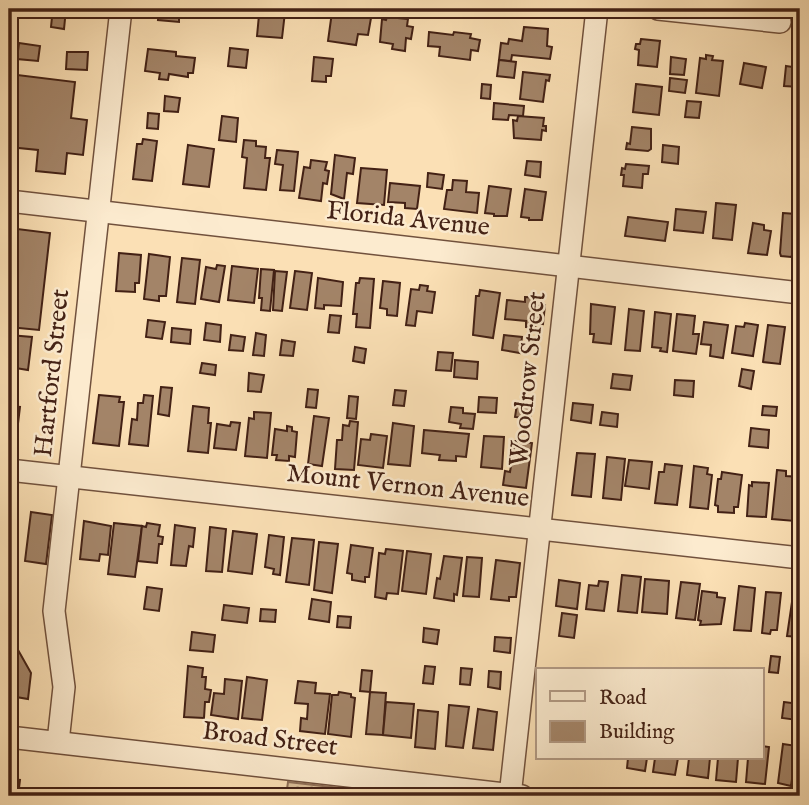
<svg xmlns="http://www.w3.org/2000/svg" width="809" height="805" font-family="'IM FELL English',serif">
<defs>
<pattern id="park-dots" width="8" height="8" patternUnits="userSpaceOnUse" patternTransform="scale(1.75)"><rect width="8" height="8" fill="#dcc09a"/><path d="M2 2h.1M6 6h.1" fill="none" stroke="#bea584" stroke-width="1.8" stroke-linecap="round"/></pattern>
</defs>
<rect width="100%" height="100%" fill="#fbe0b5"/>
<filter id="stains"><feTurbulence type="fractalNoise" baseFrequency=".00286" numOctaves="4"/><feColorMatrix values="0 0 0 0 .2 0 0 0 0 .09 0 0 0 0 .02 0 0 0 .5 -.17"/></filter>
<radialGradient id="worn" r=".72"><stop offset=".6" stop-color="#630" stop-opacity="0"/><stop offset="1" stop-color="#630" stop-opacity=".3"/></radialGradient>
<polygon fill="url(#park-dots)" stroke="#907058" stroke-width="2" points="288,782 409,796 286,796"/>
<g fill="#a38468" stroke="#432115" stroke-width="2">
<polygon points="53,9 66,9 64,29 51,27 52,17 49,17 49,12 53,12"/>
<polygon points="159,9 204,9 203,15 185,13 184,18 179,18 179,22 158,20"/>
<polygon points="264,9 280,9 280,11 285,12 282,38 257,36 259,15 263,15"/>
<polygon points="332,12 371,18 368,35 358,34 356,45 328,41"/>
<polygon points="387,17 408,19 407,26 413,27 411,39 406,38 405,51 392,49 393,44 380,42 382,19 386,20"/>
<polygon points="524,27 548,29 547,46 552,47 550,59 512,55 511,61 499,60 501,43 508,44 509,39 522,41"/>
<polygon points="429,32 453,35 454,32 471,34 470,38 480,40 478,51 471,50 470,60 439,56 440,47 428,46"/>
<polygon points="641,39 660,41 657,67 638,65 639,50 635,49 636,44 640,44"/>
<polygon points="19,43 40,46 38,61 17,59"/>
<polygon points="230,48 248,50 246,68 228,66"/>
<polygon points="148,49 176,52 176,56 195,58 193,73 188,73 188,77 169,74 168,80 159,79 160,73 145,71"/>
<polygon points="67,52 88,52 87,70 66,69"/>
<polygon points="706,55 713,56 712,60 723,61 719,96 696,93 700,58 706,59"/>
<polygon points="314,57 333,59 331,76 326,76 326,82 312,81"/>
<polygon points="671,57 686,59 684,75 670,74"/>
<polygon points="499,60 516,62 514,78 497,76"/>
<polygon points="744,63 766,67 762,88 740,84"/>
<polygon points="786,66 800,68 800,87 784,86"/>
<polygon points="523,72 550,75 549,81 546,80 543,102 520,99"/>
<polygon points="9,74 75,82 71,118 87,120 83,155 67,153 65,174 36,171 38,150 9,147"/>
<polygon points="670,78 687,80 685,93 669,91"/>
<polygon points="482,84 491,85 490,99 481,98"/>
<polygon points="636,84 662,87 659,115 633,112"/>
<polygon points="165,96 180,98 178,112 164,111"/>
<polygon points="687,101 701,102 699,118 685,117"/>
<polygon points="494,103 524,106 523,116 509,115 508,120 493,119"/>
<polygon points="148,113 159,114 158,129 147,128"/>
<polygon points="222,116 238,118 236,142 219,140"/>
<polygon points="518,116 544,118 543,126 546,126 546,131 542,130 541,140 514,138 513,120 517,121"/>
<polygon points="632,127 651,129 651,149 648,151 626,149 627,143 630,144"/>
<polygon points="143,139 157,141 152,181 133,179 137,144 142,144"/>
<polygon points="244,140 256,141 256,146 266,147 265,158 270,158 266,190 244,188 247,158 242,157"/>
<polygon points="188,145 214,149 209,187 183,184"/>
<polygon points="663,145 679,147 678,164 662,162"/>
<polygon points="277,150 298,152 294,191 280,190 283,165 275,164"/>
<polygon points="335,155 355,158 353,174 347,173 344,199 331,194"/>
<polygon points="311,160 327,162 325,170 329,171 327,184 323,183 321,201 299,198 304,167 310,168"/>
<polygon points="527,161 541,162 540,177 525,175"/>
<polygon points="626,164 649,166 648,174 643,174 642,188 623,186 624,175 621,175 622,168 625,169"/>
<polygon points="361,168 387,170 384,205 357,203"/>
<polygon points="428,173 444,175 442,189 427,187"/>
<polygon points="453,180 467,181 466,192 479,193 477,213 444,209 447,190 452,190"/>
<polygon points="390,183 420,186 417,209 405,208 405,203 388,202"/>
<polygon points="489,186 511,189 507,216 494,216 494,214 485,213"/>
<polygon points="525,189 546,192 542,220 529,220 529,218 521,217"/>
<polygon points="716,203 736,205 732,240 713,238"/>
<polygon points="676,209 706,212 703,233 674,230"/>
<polygon points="783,213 796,214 796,217 800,218 796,249 791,257 781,256 780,253"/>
<polygon points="628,217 668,222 665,241 625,236"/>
<polygon points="753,223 764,225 764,230 771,231 767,255 748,253"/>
<polygon points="9,228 50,233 39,330 9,327"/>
<polygon points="119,253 141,255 139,283 135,283 135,292 116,291"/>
<polygon points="149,254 170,257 166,296 159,296 159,301 144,299"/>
<polygon points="182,258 200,260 195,304 177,302"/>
<polygon points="217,265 225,266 219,302 201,299 206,267 216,269"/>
<polygon points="232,266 258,269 254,303 228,300"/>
<polygon points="261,269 274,270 270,311 261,310 262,298 259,298"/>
<polygon points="275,271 287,272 282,311 273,310"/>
<polygon points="295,271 312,273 307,310 290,308"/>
<polygon points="318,278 343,282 341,306 324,305 324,309 315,308"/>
<polygon points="360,278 374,279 370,328 356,327 357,314 353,314 356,283 359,283"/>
<polygon points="383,281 400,283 397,316 387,315 387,309 380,308"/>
<polygon points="420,285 428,286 427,291 435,292 432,313 417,311 415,326 406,325 411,289 419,290"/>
<polygon points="480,290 500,293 493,338 473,335 476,296 479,296"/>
<polygon points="525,297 542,298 541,304 545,305 543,324 536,323 535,328 526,327 526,321 505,319 507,300 525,302"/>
<polygon points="591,304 615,307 611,344 593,342 594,334 590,334"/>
<polygon points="629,309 644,311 640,351 625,350"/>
<polygon points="655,312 671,314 667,352 660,351 661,348 652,347"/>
<polygon points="677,314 695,316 693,334 699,334 696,354 673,351"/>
<polygon points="330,315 341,316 339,333 328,332"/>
<polygon points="148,320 165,322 162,339 146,337"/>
<polygon points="704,322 728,325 723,358 710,356 711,345 701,344"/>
<polygon points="206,323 221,325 220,342 204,340"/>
<polygon points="745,323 758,325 753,356 732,353 736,326 744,327"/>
<polygon points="768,325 785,327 780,364 763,362"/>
<polygon points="172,328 191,330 190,344 171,342"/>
<polygon points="256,333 266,335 264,356 253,355"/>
<polygon points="9,335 32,337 28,370 9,367"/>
<polygon points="231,335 245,337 243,351 229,350"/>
<polygon points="504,335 522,337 520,353 502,350"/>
<polygon points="282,340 295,342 293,356 280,355"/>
<polygon points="355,347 366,349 364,363 353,361"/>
<polygon points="438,352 453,353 451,371 436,370"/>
<polygon points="455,360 478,362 477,379 454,377"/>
<polygon points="202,363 216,365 215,375 200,373"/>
<polygon points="742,369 754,371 751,389 739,386"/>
<polygon points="249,373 264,375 261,392 248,391"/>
<polygon points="613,374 632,376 630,390 611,388"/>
<polygon points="675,380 694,381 693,397 674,395"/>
<polygon points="161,387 172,388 169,416 158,414"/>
<polygon points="308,389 318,390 316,408 306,407"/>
<polygon points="395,390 406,391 404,406 393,405"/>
<polygon points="99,395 120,397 119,402 124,402 119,446 93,443"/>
<polygon points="144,395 153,396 148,446 129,444 132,419 137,420 138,403 143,403"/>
<polygon points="349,396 358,397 356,419 347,418"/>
<polygon points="479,397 497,398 496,413 478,412"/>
<polygon points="573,403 593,405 591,423 571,420"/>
<polygon points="517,404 532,406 530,419 515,417"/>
<polygon points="9,406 20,407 17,432 9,431"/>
<polygon points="193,406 209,408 208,423 211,423 208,453 188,451"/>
<polygon points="763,406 777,407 776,416 762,415"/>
<polygon points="451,407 463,408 463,413 475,414 473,429 460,428 461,424 449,422"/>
<polygon points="254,412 271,413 267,458 245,456 249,418 254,419"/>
<polygon points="602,412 618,414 617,427 600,425"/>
<polygon points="314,416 329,418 322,466 308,464"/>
<polygon points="350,421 358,422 354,470 335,469 337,440 342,440 343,425 349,426"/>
<polygon points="231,422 240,423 236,450 214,448 217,424 230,426"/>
<polygon points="393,423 414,426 410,466 388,464"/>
<polygon points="287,426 292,427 292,431 297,432 295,457 289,456 289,461 276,460 277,455 272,455 275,429 287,431"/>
<polygon points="751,428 769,430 768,448 749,446"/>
<polygon points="424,430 469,434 466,457 456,456 456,461 439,460 440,455 422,453"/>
<polygon points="371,434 387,436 383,468 358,465 361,439 370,440"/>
<polygon points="484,436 504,437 502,469 481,467"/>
<polygon points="515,441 532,443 526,488 503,485 505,471 510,472"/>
<polygon points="577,453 595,454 591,497 572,495"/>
<polygon points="607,457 625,459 621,500 603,498"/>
<polygon points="629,460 652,462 649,489 625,486"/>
<polygon points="665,464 682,466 677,505 655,503 659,472 664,472"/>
<polygon points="694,466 708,468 707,474 712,475 708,509 690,507"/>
<polygon points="777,470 786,471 786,476 800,477 795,521 772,519"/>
<polygon points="722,472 742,475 738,507 734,507 734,513 718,512 718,506 715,505 718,479 721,479"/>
<polygon points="752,482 769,483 766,517 747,516 749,485 752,486"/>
<polygon points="31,512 52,515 46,564 25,561"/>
<polygon points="84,521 111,526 108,555 100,554 99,561 80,559"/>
<polygon points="114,523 142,526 135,577 108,574"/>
<polygon points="147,523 160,525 158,536 163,537 162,544 159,544 157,563 138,561 142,526 146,527"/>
<polygon points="175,525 195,528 193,547 189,546 186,566 171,565"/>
<polygon points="210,527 226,529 222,572 206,571"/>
<polygon points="233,531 257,534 252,574 228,571"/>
<polygon points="269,535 284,537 280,575 273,574 274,569 265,567"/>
<polygon points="292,538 314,540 309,585 286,582"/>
<polygon points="319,542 338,544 332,593 314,590"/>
<polygon points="351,545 373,548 369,577 365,577 365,582 352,580 352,574 347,573"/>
<polygon points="386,549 403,551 398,594 387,593 386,599 375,597 379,553 385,554"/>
<polygon points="407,551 431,554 426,594 402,591"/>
<polygon points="444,556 462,558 457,595 454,594 454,601 434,598 437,578 440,579"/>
<polygon points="467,557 482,558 479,597 463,596"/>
<polygon points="496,560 520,563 516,597 509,597 509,601 491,599"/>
<polygon points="622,575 641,577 637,613 618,611"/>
<polygon points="645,579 669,581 667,614 642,612"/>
<polygon points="559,580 580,583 577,609 556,606"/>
<polygon points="599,581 608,582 604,611 586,609 589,585 598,586"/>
<polygon points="681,582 700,584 695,620 676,618"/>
<polygon points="739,586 755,588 751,631 734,630"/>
<polygon points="147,587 162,589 159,611 144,609"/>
<polygon points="702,591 717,593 717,597 725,598 721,624 700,625 701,621 698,620"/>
<polygon points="766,592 781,593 777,630 771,630 770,634 762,633"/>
<polygon points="312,599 331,602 329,622 309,619"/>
<polygon points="792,602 800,604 800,637 787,636"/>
<polygon points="224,605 249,608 247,623 222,620"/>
<polygon points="261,609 276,610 275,622 260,621"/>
<polygon points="562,613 577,615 574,638 559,636"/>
<polygon points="338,616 351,617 350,628 337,627"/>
<polygon points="424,628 439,630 437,644 423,642"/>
<polygon points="192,632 215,635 213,652 190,650"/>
<polygon points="9,634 31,673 28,699 10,696 9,704"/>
<polygon points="495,637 511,638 510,653 494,651"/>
<polygon points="771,656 780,657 778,673 769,672"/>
<polygon points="188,666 203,668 202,677 206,677 205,689 211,690 209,702 205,702 204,718 184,717"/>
<polygon points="425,666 435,667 433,684 423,683"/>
<polygon points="461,668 472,669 470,685 460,684"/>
<polygon points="362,670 372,671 370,692 360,691"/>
<polygon points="489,671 501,672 500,689 488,687"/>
<polygon points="247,677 267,680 262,720 242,718"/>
<polygon points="225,679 242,681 238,719 211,715 214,693 224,694"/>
<polygon points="298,681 316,683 315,693 330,694 325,734 300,731 301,718 307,719 308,704 295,703"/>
<polygon points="339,692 351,694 351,697 355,698 351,737 328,734 332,695 338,695"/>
<polygon points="370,692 386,693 383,735 366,734"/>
<polygon points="386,702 414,704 411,738 383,735"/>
<polygon points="784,702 800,704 797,720 782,718"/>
<polygon points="449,705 469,707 463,748 446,746"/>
<polygon points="478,709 497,712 493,750 473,748"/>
<polygon points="418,710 438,712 435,749 415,747"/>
<polygon points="783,744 797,746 791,786 778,783"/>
<polygon points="762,746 769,747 765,784 746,782 748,758 762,758"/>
<polygon points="628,758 647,758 645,771 627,768"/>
<polygon points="655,758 678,758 675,775 653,772"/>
<polygon points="689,758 710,758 708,778 687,775"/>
<polygon points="718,758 738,758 736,782 716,780"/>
<polygon points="9,779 20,780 18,796 9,796"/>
</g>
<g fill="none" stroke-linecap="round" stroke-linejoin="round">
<g stroke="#71513d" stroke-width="24">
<g id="minor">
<polyline points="658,9 780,22"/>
<polyline points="9,201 800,293"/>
<polyline points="9,470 800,558"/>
<polyline points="9,737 522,796"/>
<polyline points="58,742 64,687 54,611 121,9"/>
<polyline points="510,796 597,9"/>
</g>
</g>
<use href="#minor" stroke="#fcebcf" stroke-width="21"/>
</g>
<g text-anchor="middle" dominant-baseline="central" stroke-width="5" stroke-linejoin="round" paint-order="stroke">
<g font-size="26" fill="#432115" stroke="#fcebcf">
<text transform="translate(408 219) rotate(6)">Florida Avenue</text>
<text transform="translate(52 373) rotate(-84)">Hartford Street</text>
<text transform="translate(528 379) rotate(-84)">Woodrow Street</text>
<text transform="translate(408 486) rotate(6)">Mount Vernon Avenue</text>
<text transform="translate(270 739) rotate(7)">Broad Street</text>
</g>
</g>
<rect width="809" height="805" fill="none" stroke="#fbe0b5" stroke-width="35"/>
<rect x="10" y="10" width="788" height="784" fill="none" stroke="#432115" stroke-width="3.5"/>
<rect x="18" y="18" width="774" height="770" fill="none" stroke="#432115" stroke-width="2"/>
<rect x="536" y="668" width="228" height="91" fill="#fcebcf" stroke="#b29a85" stroke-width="2"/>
<rect x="550" y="691" width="35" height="10" fill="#fcebcf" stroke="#b29a85" stroke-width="2"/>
<text x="599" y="704" font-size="21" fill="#432115">Road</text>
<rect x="550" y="721" width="35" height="21" fill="#a38468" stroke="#b29a85" stroke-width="2"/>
<text x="599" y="738" font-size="21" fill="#432115">Building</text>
<rect width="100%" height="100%" filter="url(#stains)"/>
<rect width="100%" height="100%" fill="url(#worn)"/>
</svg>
